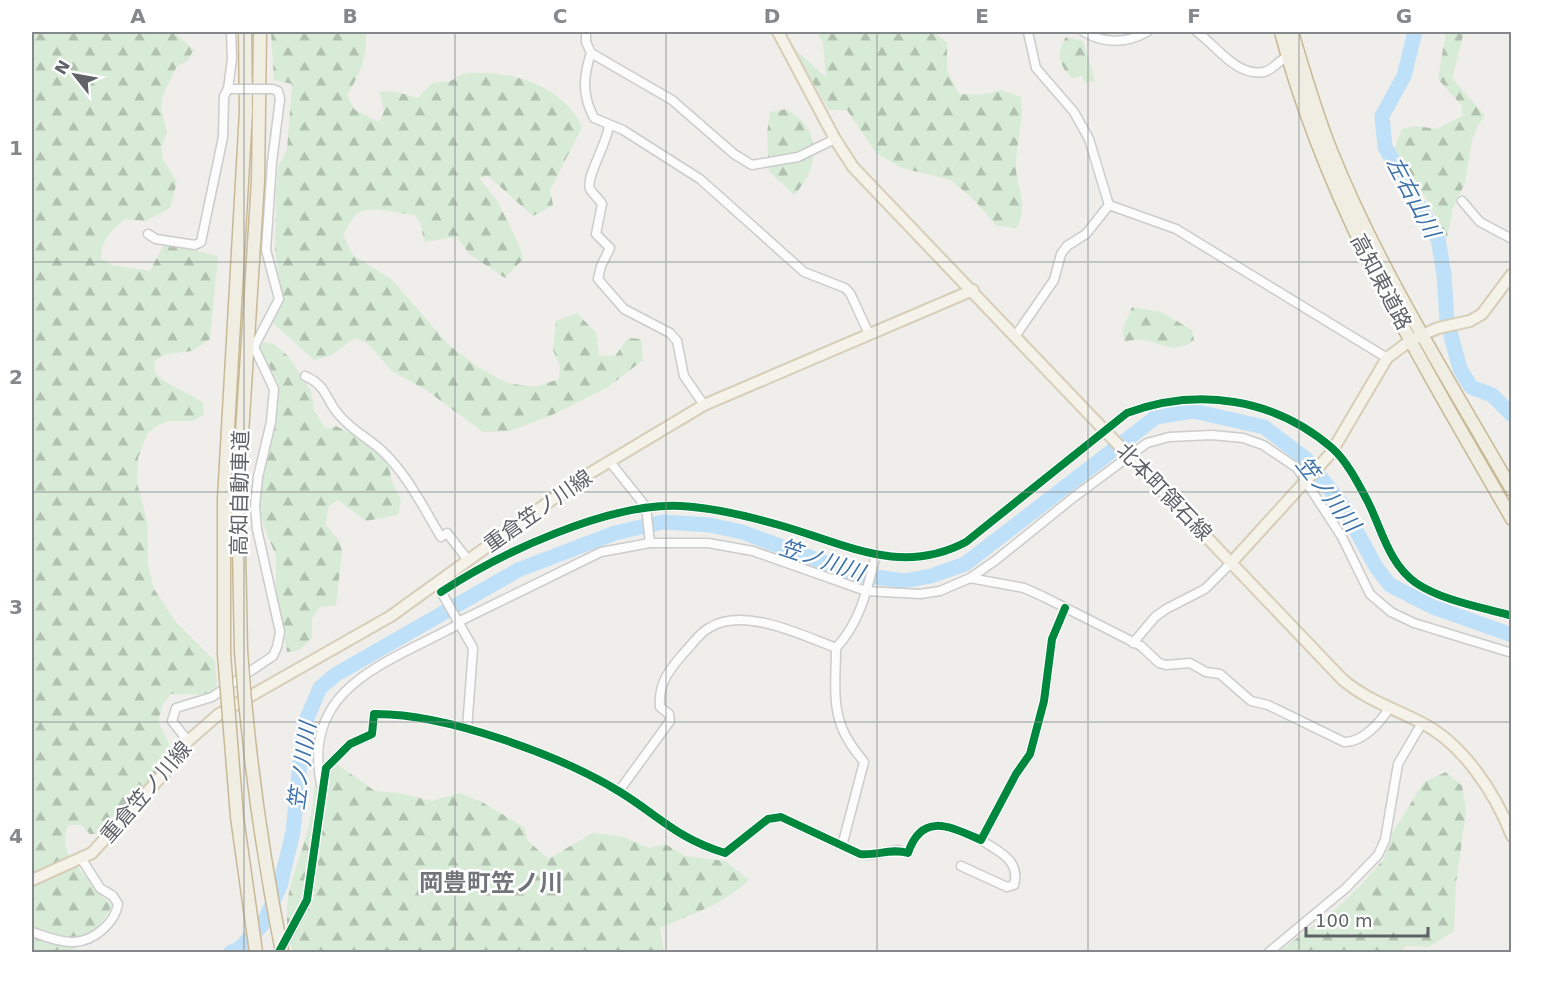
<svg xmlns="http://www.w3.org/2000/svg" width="1543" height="984" font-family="'DejaVu Sans','Noto Sans JP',sans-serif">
<defs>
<pattern id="forest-firs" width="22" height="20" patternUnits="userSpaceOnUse" patternTransform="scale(1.5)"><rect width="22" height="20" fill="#d8ebd6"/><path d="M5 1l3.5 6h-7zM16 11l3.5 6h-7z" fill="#b2c2b1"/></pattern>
</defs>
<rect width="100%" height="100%" fill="#efeeea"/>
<g fill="url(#forest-firs)">
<path d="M 32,32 L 174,32 L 194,50 L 187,61 L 177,66 L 163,95 L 161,107 L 167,132 L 161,148 L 163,160 L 177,182 L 170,208 L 145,221 L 125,219 C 111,230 101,240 101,258 L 112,265 L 150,271 L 163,246 L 180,247 L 218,256 L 210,339 L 192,351 L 167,354 L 155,360 L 154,372 C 168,387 187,391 203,403 L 204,415 L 192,421 L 168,421 L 156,426 L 147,434 L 138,458 L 137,483 L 147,520 L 148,565 L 154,589 L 175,621 L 215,661 L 217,686 L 208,695 L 171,694 L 163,704 L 158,721 L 169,744 L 163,768 L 103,834 L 90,834 L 81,825 L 68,825 C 58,849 74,863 89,880 C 97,890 102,897 112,905 C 108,916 81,949 69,952 C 58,955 43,952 32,952 Z"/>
<path d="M 271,32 L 366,32 C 367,57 360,74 347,95 L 355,110 L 379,122 L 384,111 L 379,91 L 397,92 L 418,98 L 432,83 C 438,82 445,82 450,81 C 456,79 460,74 467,73 C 510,70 563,85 582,127 L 550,190 L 553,205 L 533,216 L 488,176 L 479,178 L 498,202 L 519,245 L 523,259 L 505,278 L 469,254 L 457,237 L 424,242 L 421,224 L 415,215 C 399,214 369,204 357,214 C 351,218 347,229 343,235 L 353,255 L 391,279 L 449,345 L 476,366 L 507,383 L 535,387 L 559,379 L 560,366 L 553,350 L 556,321 L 577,313 L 596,333 L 599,356 L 615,356 L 628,338 L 641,339 L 643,360 L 608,387 L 552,415 L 510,431 L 483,432 L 426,390 L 392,371 L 367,343 L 355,338 L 330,356 L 314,360 L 273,323 L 282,303 L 275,249 L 276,193 L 278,167 L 287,150 L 292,84 L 274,80 Z"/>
<path d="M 817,32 L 934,32 L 947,43 L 947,70 L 959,94 L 980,95 L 1001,90 L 1021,97 C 1024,119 1017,140 1016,163 C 1015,189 1030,200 1017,228 L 997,226 L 975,201 L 951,180 L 902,168 L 876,153 L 847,110 L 829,110 L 792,47 L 826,77 L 823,43 Z"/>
<polygon points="1446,32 1464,32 1452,78 1485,116 1478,125 1472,140 1465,183 1453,208 1447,238 1418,184 1392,154 1402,129 1417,126 1436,129 1463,116 1462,106 1438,79"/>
<path d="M 1066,37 L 1083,41 L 1095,81 L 1085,83 L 1082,76 L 1072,78 C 1059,66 1056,52 1066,37 Z"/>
<path d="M 786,109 C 823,129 820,167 794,195 L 769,171 L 767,133 L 770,112 Z"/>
<path d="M 1132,307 L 1161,312 L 1192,330 L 1194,341 C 1170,354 1168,345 1144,340 C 1139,338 1131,341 1125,342 L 1122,331 Z"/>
<polygon points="264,342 274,344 288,356 311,391 314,411 326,429 336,426 370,443 387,457 392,482 401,500 398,515 366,521 338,500 328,507 326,525 340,542 342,552 336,605 320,607 312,619 312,638 299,650 287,652 276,597 276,556 263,524 259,503 259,480 278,383 259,349"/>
<path d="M 335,763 L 375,791 L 399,793 L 432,801 L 459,793 L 482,802 L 525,828 L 527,840 L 548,859 L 593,833 L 624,837 L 649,848 L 665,844 L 685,856 L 725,861 L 749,880 C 722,905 692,914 660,928 L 664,952 L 293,952 C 275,896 301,868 311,815 C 314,800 314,784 317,769 Z"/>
<polygon points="1446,772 1462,786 1466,812 1456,883 1454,931 1429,947 1406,946 1399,952 1278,952 1335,910 1359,887 1384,859 1393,832 1424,782"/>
</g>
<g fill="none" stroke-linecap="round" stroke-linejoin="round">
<g stroke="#bfe0f9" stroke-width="15">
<polyline points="1415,32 1404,76 1382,116 1385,147 1438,239 1444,274 1447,321 1460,369 1471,387 1492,395 1512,415"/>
<polyline points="231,952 239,949 263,924 280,886 293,832 304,725 320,688 335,675 518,570 615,533 663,522 710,525 742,532 855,574 904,581 931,576 965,564 1156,417 1193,411 1264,427 1306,459 1343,506 1376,567 1390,585 1433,607 1512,635"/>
</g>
<g stroke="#cbcccc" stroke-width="11">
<g id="minor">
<polyline points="231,32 232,59 228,89 233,89"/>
<polyline points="586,32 586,42 591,53 672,100 734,154 752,165 798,157 835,139"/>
<path d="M 1084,32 C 1105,44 1127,43 1147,32"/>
<path d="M 1197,32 C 1216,45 1236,77 1264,72 C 1273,70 1279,60 1287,57"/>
<path d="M 591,53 C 583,77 582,95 594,118 L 623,130 L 700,179 L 804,272 L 845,288 L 850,293 L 869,334"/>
<path d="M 609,125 C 608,142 585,178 590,189 C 593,194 599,199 602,204 L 596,234 L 610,248 L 601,266 L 598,279 L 624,309 L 670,333 L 677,341 L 684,376 L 704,405"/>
<polyline points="1462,201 1480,222 1512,239"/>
<polyline points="1109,205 1176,229 1387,358"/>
<polyline points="148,234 156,239 195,245 201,242 223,137 224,96 228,89"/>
<polyline points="1016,335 1054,280 1061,254 1067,246 1086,234 1109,205 1089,139 1074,112 1036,68 1028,32"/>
<path d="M 305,376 C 328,386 325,400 340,416 C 352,430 366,437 380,449 C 406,472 423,507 441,537 L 447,533 L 468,560"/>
<polyline points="610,462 646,507 650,543"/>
<path d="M 970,578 L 1024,588 L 1044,597 L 1141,646 L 1159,663 L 1166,665 L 1190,663 L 1206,672 L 1220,674 L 1251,701 L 1268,705 L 1344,742 C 1362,743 1381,722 1389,708"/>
<polyline points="439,588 473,648 467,729"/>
<path d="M 441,592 C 500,553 610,502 681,506 C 714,508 748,516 779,525 C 844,543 900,577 966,542 L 1127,413 C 1198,387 1274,398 1332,448 C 1347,461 1359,485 1368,502 C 1382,530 1389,564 1416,583 C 1443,601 1481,607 1512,616"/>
<polyline points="458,622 601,552 650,543 708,543 753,551 866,591 920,594 940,591 970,578 996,560 1074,497 1147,443 1169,437 1212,435 1243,438 1263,445 1297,468 1342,537 1370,594 1391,612 1414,623 1512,653"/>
<polyline points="1133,643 1155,617 1166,609 1205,589 1231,563"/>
<polyline points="188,741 172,721 176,708 212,697 273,656 277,647 280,632 257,529 255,506 258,477 271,422 274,389 254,347 279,299 266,250 272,162 280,99 278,91 272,89"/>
<path d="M 321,784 C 301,686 388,663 459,624"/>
<path d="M 619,791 L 670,721 L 669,714 L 660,707 C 658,684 669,670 683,654 C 691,646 699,633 709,628 C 743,606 802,635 836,648"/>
<path d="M 842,846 L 864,762 C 859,755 854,750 850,743 C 830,714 836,681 836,648 C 861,621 867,589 876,555"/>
<path d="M 961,866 L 1007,887 L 1014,885 C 1021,860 998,851 981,840"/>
<path d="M 32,932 C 45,936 60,943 74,942 C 94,941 115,923 118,904 L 113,896 L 100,888 L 81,858"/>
<path d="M 281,950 L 307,900 L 326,768 L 350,744 L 372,734 L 374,714 C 444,713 560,755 620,792 C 659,816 678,839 725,853 L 768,819 L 781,817 L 860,854 L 868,855 L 898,850 L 908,853 C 922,811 951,827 981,840 L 1016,774 L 1030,754 L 1044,701 L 1052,639 L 1065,608"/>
<polyline points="1269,952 1346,888 1378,855 1385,840 1398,764 1422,723"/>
</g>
</g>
<g stroke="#d7ceb8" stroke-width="14">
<g id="major">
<path d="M 778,32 L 835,139 L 853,167 L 1343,680 C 1367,700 1393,708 1420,722 C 1463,743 1495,793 1512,836"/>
<polyline points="1231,563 1331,453 1387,358 1411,340 1438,328 1470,321 1482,314 1512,274"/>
<polyline points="32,880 92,853 168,769 188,741 219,714 391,616 582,478 704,405 973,290"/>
</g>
</g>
<g stroke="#c8b996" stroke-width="15">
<g id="highway">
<path d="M 1281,32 C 1327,207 1422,363 1512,519"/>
<path d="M 1292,32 C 1304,72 1316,114 1332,153 C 1379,270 1449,380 1512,490"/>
<polyline points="241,651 238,497 258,181 260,32"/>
<polyline points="224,654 224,499 246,111 245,32"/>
</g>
</g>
<use href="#minor" stroke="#fdfcfc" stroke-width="8"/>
<use href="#major" stroke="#f4f2e9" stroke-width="10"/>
<use href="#highway" stroke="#f0ede3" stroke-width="12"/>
<g stroke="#cbcccc" stroke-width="11" stroke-linecap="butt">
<polyline id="minor-bridge" points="235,89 272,89"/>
</g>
<g stroke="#c8b996" stroke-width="15" stroke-linecap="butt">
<g id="highway-bridge">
<path d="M 241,651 C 248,753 262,852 282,952"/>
<polyline points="224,654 237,817 256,952"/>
</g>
</g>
<use href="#minor-bridge" stroke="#fdfcfc" stroke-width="8"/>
<use href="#highway-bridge" stroke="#f0ede3" stroke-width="12"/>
<g stroke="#fff" stroke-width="11">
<g id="cycleway">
<path d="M 441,592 C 500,553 610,502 681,506 C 714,508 748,516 779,525 C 844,543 900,577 966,542 L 1127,413 C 1198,387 1274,398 1332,448 C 1347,461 1359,485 1368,502 C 1382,530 1389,564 1416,583 C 1443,601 1481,607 1512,616"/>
<path d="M 279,952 L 307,900 L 326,768 L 350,744 L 372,734 L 374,714 C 444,713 560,755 620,792 C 659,816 678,839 725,853 L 768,819 L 781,817 L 860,854 C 876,856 891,848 908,853 C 922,811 951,827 981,840 L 1016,774 L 1030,754 L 1044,701 L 1052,639 L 1065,608"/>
</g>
</g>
<use href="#cycleway" stroke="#00873e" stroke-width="8"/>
</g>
<path fill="none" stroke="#84888a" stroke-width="1.5" stroke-opacity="0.55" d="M 244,32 L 244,952M 455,32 L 455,952M 666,32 L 666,952M 877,32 L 877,952M 1088,32 L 1088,952M 1299,32 L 1299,952M 32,262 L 1512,262M 32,492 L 1512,492M 32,722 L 1512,722"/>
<g text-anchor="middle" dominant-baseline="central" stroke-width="5" stroke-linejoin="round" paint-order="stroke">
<g font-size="21" fill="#5f6368" stroke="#fff">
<text transform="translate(1381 282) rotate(62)">高知東道路</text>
<text transform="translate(1164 492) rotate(46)">北本町領石線</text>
<text transform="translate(240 493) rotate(-89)">高知自動車道</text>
<text transform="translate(538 511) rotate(-35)">重倉笠ノ川線</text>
<text transform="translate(146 792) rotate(-49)">重倉笠ノ川線</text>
</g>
<g font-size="22" font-style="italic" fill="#4174aa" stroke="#fff">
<text transform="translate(1413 197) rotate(62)">左右山川</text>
<text transform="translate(1328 494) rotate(52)">笠ノ川川</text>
<text transform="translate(822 560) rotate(18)">笠ノ川川</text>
<text transform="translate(302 766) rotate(-82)">笠ノ川川</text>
</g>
<g font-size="24" font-weight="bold" fill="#70757a" stroke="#fff">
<text x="491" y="883">岡豊町笠ノ川</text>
</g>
</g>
<rect width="1543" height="984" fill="none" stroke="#ffffff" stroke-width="66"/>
<g transform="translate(75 75) rotate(301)" stroke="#ffffff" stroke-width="4.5" paint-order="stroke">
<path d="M0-4.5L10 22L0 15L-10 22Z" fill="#5f6368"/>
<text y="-9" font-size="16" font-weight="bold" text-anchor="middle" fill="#5f6368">N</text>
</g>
<path d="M1306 927v9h122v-9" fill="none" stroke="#5f6368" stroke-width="3"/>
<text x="1315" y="927" font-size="18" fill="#5f6368" stroke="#ffffff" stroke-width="4.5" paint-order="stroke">100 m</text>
<rect x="33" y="33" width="1477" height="918" fill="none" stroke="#84888a" stroke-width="2"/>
<g font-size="20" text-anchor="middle" font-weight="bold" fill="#84888a">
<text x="138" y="23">A</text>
<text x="350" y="23">B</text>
<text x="560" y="23">C</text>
<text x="772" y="23">D</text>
<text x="982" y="23">E</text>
<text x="1194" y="23">F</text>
<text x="1404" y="23">G</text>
<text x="16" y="155">1</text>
<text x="16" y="384">2</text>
<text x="16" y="614">3</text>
<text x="16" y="843">4</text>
</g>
</svg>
